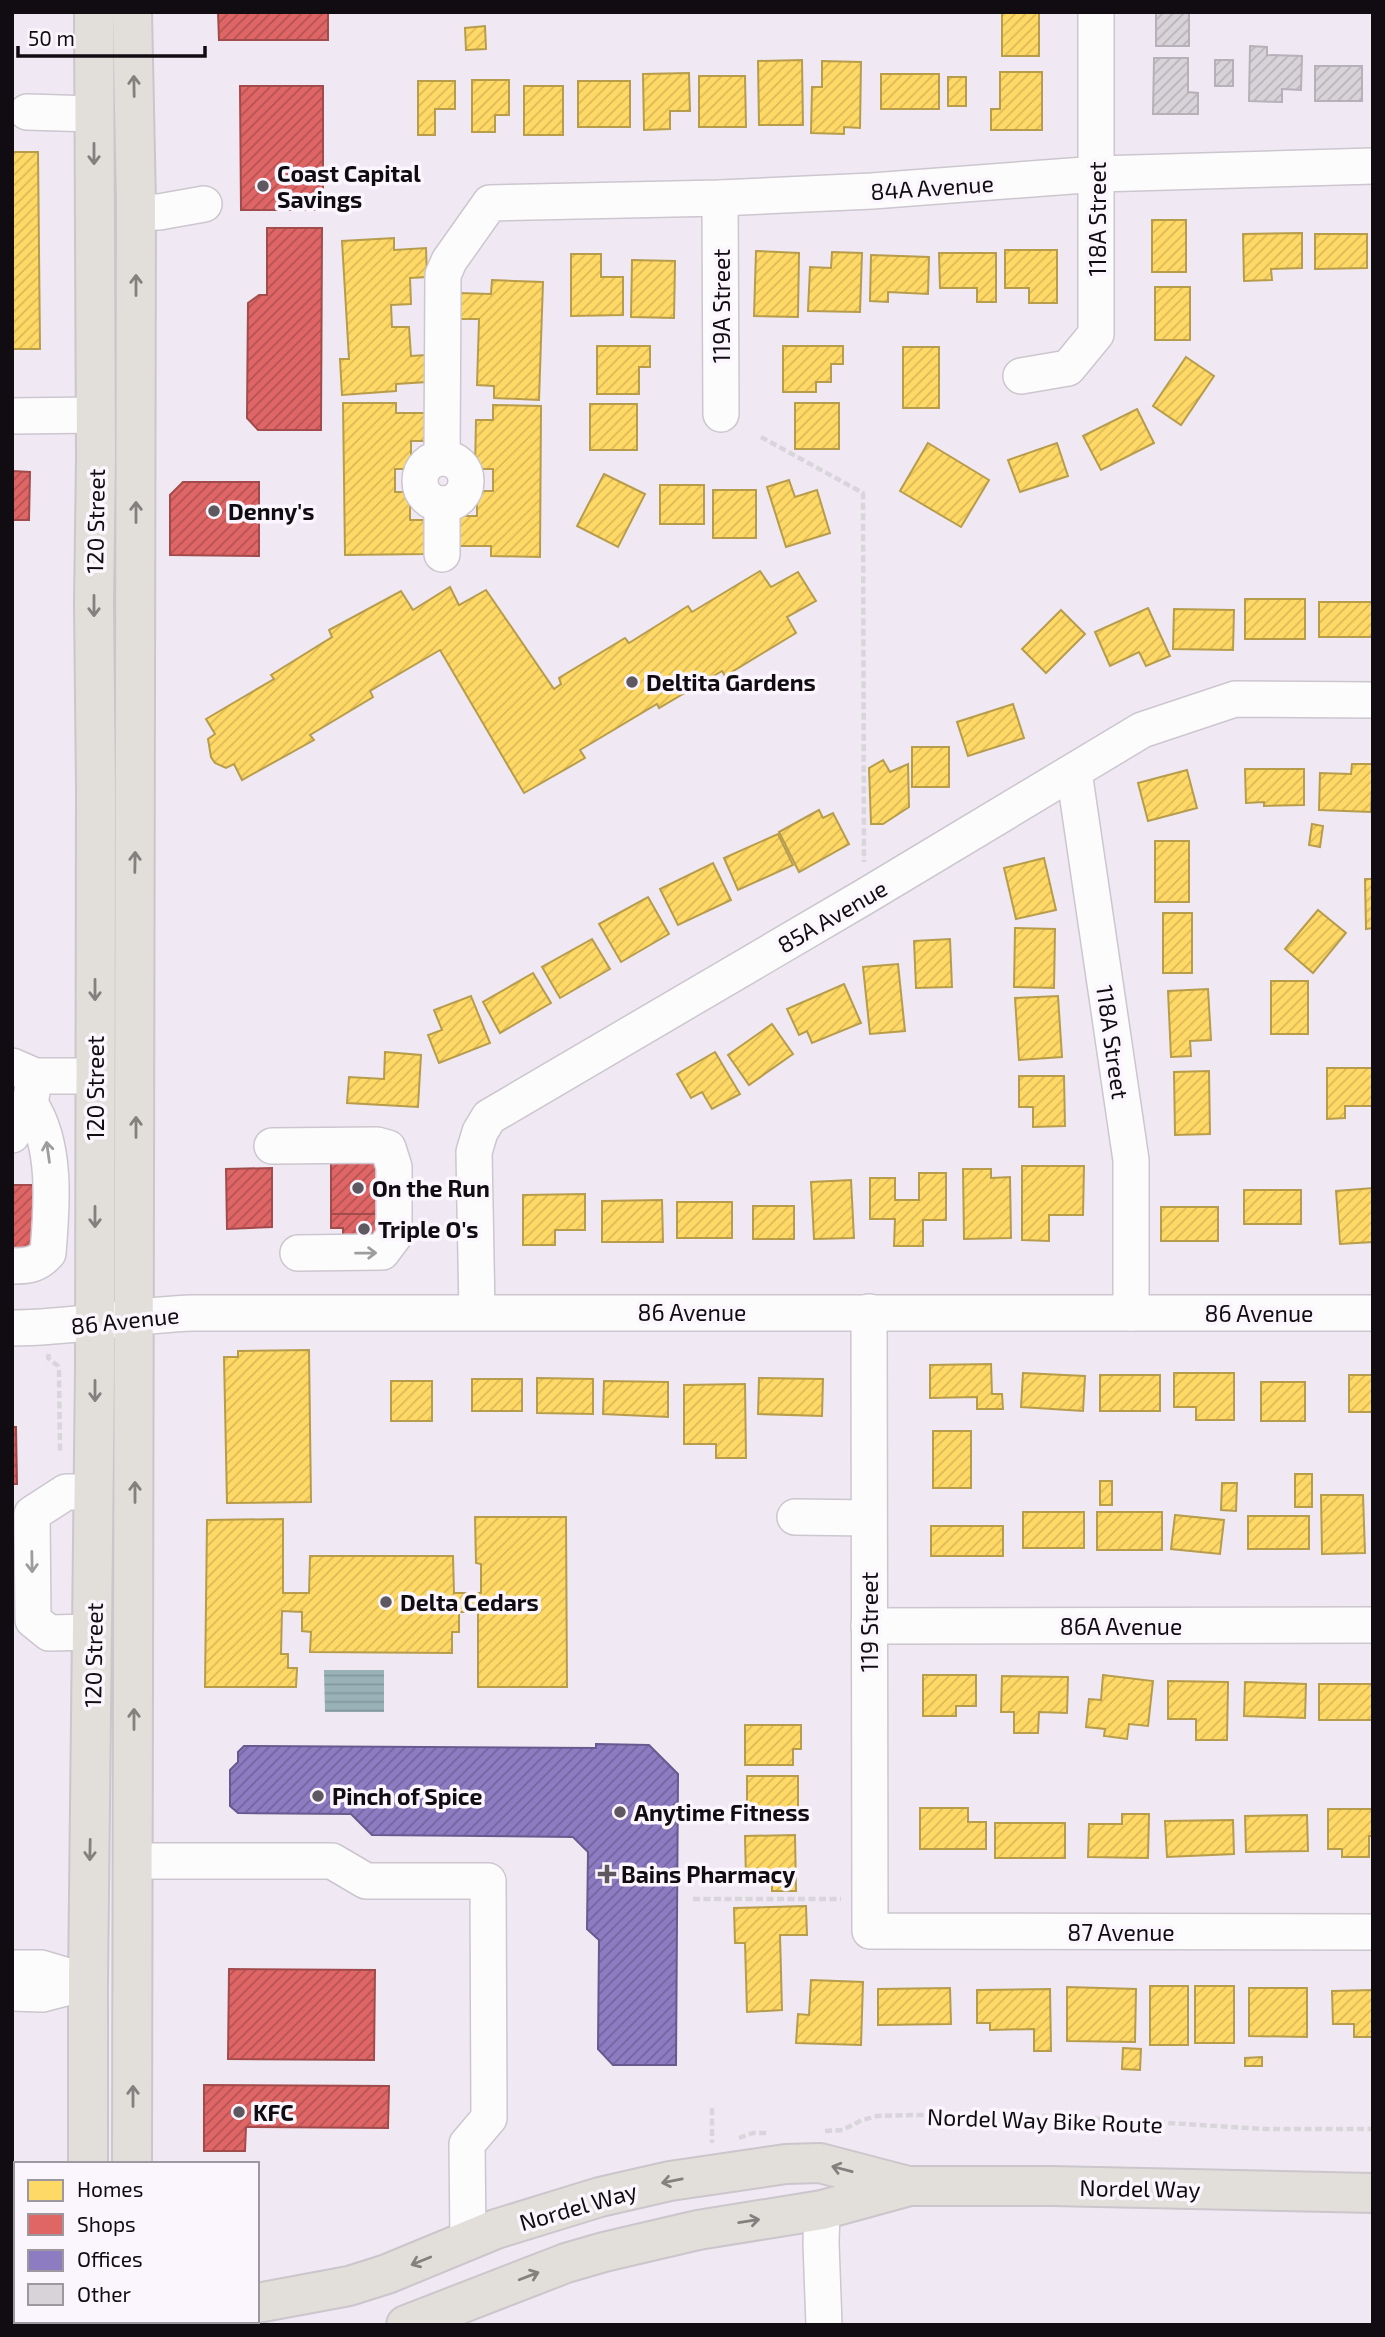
<svg xmlns="http://www.w3.org/2000/svg" width="1385" height="2337" font-family="'Exo 2',sans-serif">
<defs>
<pattern id="water-rules" width="6" height="5" patternUnits="userSpaceOnUse" patternTransform="scale(1.75)"><rect width="6" height="5" fill="#99b2b7"/><path d="M0 2.5h6" fill="none" stroke="#83989c"/></pattern>
<pattern id="homes-hatch" width="6" height="6" patternUnits="userSpaceOnUse" patternTransform="scale(1.75)"><rect width="6" height="6" fill="#ffd966"/><path d="M-1 1l2-2M0 6l6-6M5 7l2-2" fill="none" stroke="#dab957"/></pattern>
<pattern id="shops-hatch" width="6" height="6" patternUnits="userSpaceOnUse" patternTransform="scale(1.75)"><rect width="6" height="6" fill="#e06666"/><path d="M-1 1l2-2M0 6l6-6M5 7l2-2" fill="none" stroke="#b45253"/></pattern>
<pattern id="offices-hatch" width="6" height="6" patternUnits="userSpaceOnUse" patternTransform="scale(1.75)"><rect width="6" height="6" fill="#8e7cc3"/><path d="M-1 1l2-2M0 6l6-6M5 7l2-2" fill="none" stroke="#73649d"/></pattern>
<pattern id="building-hatch" width="6" height="6" patternUnits="userSpaceOnUse" patternTransform="scale(1.75)"><rect width="6" height="6" fill="#d8d2d9"/><path d="M-1 1l2-2M0 6l6-6M5 7l2-2" fill="none" stroke="#b8b3b9"/></pattern>
</defs>
<rect width="100%" height="100%" fill="#f0e9f3"/>
<polygon fill="url(#water-rules)" points="324,1670 384,1670 384,1712 325,1712"/>
<g fill="url(#homes-hatch)" stroke="#b79c4c" stroke-width="2">
<rect x="1002" y="12" width="37" height="44"/>
<polygon points="485,26 486,49 466,50 465,28"/>
<polygon points="802,60 803,125 759,125 758,61"/>
<polygon points="822,61 861,62 860,128 844,127 844,134 811,133 812,87 822,87"/>
<polygon points="1000,72 1042,72 1042,130 991,130 991,109 1000,109"/>
<polygon points="689,73 690,111 670,111 670,129 644,130 643,74"/>
<rect x="881" y="74" width="58" height="35"/>
<polygon points="699,76 745,76 746,127 699,127"/>
<rect x="948" y="77" width="18" height="29"/>
<polygon points="472,80 509,80 509,115 495,115 495,132 472,132"/>
<polygon points="418,81 455,81 455,109 435,109 435,135 418,135"/>
<rect x="578" y="81" width="52" height="46"/>
<rect x="524" y="86" width="39" height="49"/>
<polygon points="12,152 38,152 40,349 12,349"/>
<rect x="1152" y="220" width="34" height="52"/>
<polygon points="1302,233 1302,268 1271,269 1272,280 1244,281 1243,234"/>
<polygon points="1315,234 1367,234 1367,268 1315,269"/>
<polygon points="394,238 394,250 426,248 427,277 410,278 411,304 391,305 392,327 409,327 411,356 425,355 427,382 396,384 396,391 342,395 340,359 349,359 342,241"/>
<polygon points="1005,250 1057,250 1057,303 1029,303 1029,288 1005,288"/>
<polygon points="756,251 799,253 798,317 754,316"/>
<polygon points="832,252 862,253 860,312 808,311 810,267 831,268"/>
<polygon points="939,253 996,253 996,302 977,302 977,288 940,288"/>
<polygon points="571,254 601,254 601,277 623,277 623,315 571,316"/>
<polygon points="871,255 929,257 928,294 888,292 888,302 870,301"/>
<polygon points="632,260 675,261 674,318 631,317"/>
<polygon points="492,280 543,282 539,400 494,398 494,386 477,385 479,319 460,319 460,293 491,294"/>
<rect x="1155" y="287" width="35" height="53"/>
<polygon points="597,346 650,346 650,367 639,367 639,394 597,394"/>
<polygon points="783,346 843,346 843,364 831,364 831,382 816,382 816,392 783,392"/>
<rect x="903" y="347" width="36" height="61"/>
<polygon points="1186,357 1214,376 1181,425 1153,406"/>
<polygon points="343,403 396,403 396,413 426,413 427,441 411,441 411,469 395,469 395,492 410,492 410,520 426,520 426,554 345,555"/>
<rect x="795" y="403" width="44" height="46"/>
<rect x="590" y="404" width="47" height="46"/>
<polygon points="493,405 541,406 540,557 491,556 491,546 460,546 460,516 477,516 477,491 493,491 493,469 475,469 476,420 493,420"/>
<polygon points="1137,409 1154,443 1101,470 1083,436"/>
<polygon points="928,443 989,480 961,527 900,491"/>
<polygon points="1057,443 1068,476 1020,492 1008,460"/>
<polygon points="604,474 645,494 618,547 577,526"/>
<polygon points="789,480 795,497 817,490 830,533 786,547 767,487"/>
<rect x="660" y="485" width="44" height="39"/>
<rect x="713" y="490" width="43" height="48"/>
<polygon points="760,571 771,587 798,572 816,601 787,617 796,633 725,676 722,671 659,708 657,704 580,750 585,758 524,793 440,650 370,691 373,697 310,735 314,740 242,780 234,764 226,768 215,763 211,757 208,739 215,734 206,719 274,679 271,675 332,637 329,630 401,591 413,610 450,587 459,605 486,590 554,689 561,684 559,678 625,638 629,643 688,606 692,612"/>
<rect x="1245" y="599" width="60" height="40"/>
<rect x="1319" y="602" width="53" height="35"/>
<polygon points="1148,608 1170,656 1146,666 1139,652 1110,666 1095,632"/>
<polygon points="1174,609 1234,610 1233,650 1173,649"/>
<polygon points="1061,610 1085,634 1046,673 1022,649"/>
<polygon points="1013,704 1024,738 968,756 957,722"/>
<rect x="912" y="747" width="37" height="40"/>
<polygon points="883,760 890,772 908,764 909,807 883,824 871,824 869,768"/>
<polygon points="1352,764 1373,764 1371,812 1319,810 1320,773 1351,774"/>
<polygon points="1245,769 1304,769 1304,805 1264,806 1264,802 1246,803"/>
<polygon points="1187,770 1197,808 1148,821 1138,783"/>
<polygon points="819,810 823,818 833,813 849,844 799,872 779,832"/>
<polygon points="1312,824 1323,826 1320,847 1309,845"/>
<polygon points="778,834 793,865 738,890 724,858"/>
<rect x="1155" y="841" width="34" height="61"/>
<polygon points="1044,858 1056,910 1016,919 1004,868"/>
<polygon points="713,863 731,900 678,925 660,889"/>
<polygon points="1365,879 1373,879 1373,928 1366,929"/>
<polygon points="648,897 669,934 621,962 599,924"/>
<polygon points="1318,910 1346,933 1313,973 1285,949"/>
<rect x="1163" y="913" width="29" height="60"/>
<polygon points="1015,928 1055,929 1054,988 1014,987"/>
<polygon points="592,939 610,969 560,998 542,967"/>
<polygon points="950,939 952,987 916,988 914,941"/>
<polygon points="898,964 905,1031 870,1034 863,967"/>
<polygon points="533,973 551,1003 500,1033 483,1002"/>
<rect x="1271" y="981" width="37" height="53"/>
<polygon points="844,984 861,1023 812,1043 807,1031 799,1035 787,1009"/>
<polygon points="1208,989 1211,1040 1190,1041 1191,1056 1171,1057 1168,991"/>
<polygon points="471,996 490,1043 439,1063 428,1035 442,1030 434,1010"/>
<polygon points="1058,996 1062,1057 1019,1060 1015,998"/>
<polygon points="772,1024 793,1054 749,1085 728,1055"/>
<polygon points="385,1052 421,1055 418,1107 347,1103 349,1077 384,1079"/>
<polygon points="715,1052 740,1094 712,1109 702,1092 691,1098 677,1074"/>
<polygon points="1327,1068 1373,1068 1373,1106 1345,1106 1345,1118 1327,1119"/>
<polygon points="1209,1071 1210,1134 1175,1135 1174,1072"/>
<polygon points="1019,1076 1064,1076 1065,1126 1033,1127 1033,1107 1019,1107"/>
<polygon points="1022,1166 1084,1166 1083,1215 1049,1215 1049,1241 1022,1240"/>
<polygon points="963,1169 991,1169 991,1178 1010,1177 1011,1238 964,1239"/>
<polygon points="919,1173 946,1173 946,1220 923,1220 923,1246 894,1246 895,1219 870,1219 870,1178 895,1178 895,1200 919,1200"/>
<polygon points="851,1180 854,1238 814,1239 811,1182"/>
<polygon points="1373,1188 1373,1242 1340,1244 1336,1191"/>
<rect x="1244" y="1190" width="57" height="34"/>
<polygon points="585,1194 585,1230 555,1230 555,1245 523,1245 523,1195"/>
<polygon points="662,1200 663,1242 602,1242 602,1201"/>
<rect x="677" y="1202" width="55" height="36"/>
<rect x="753" y="1206" width="41" height="33"/>
<rect x="1161" y="1207" width="57" height="34"/>
<polygon points="309,1350 311,1502 227,1503 224,1357 238,1357 238,1351"/>
<polygon points="991,1364 992,1394 1002,1394 1003,1409 977,1409 977,1397 930,1398 930,1365"/>
<polygon points="1023,1373 1085,1376 1083,1411 1021,1407"/>
<polygon points="1174,1373 1234,1373 1234,1420 1196,1420 1196,1407 1174,1407"/>
<rect x="1100" y="1375" width="60" height="36"/>
<rect x="1349" y="1375" width="24" height="37"/>
<polygon points="537,1378 593,1379 593,1414 537,1413"/>
<polygon points="759,1378 823,1379 822,1416 758,1414"/>
<rect x="472" y="1379" width="50" height="32"/>
<rect x="391" y="1381" width="41" height="40"/>
<polygon points="604,1381 668,1382 668,1417 603,1414"/>
<rect x="1261" y="1382" width="44" height="39"/>
<polygon points="745,1384 746,1458 716,1458 716,1444 684,1444 684,1385"/>
<rect x="933" y="1431" width="38" height="57"/>
<rect x="1295" y="1474" width="17" height="33"/>
<rect x="1100" y="1481" width="12" height="24"/>
<polygon points="1222,1483 1237,1483 1236,1511 1221,1510"/>
<polygon points="1321,1495 1363,1495 1365,1553 1322,1554"/>
<rect x="1023" y="1512" width="61" height="36"/>
<rect x="1097" y="1512" width="65" height="38"/>
<polygon points="1175,1515 1224,1520 1220,1554 1171,1549"/>
<rect x="1248" y="1516" width="61" height="33"/>
<polygon points="475,1517 566,1517 567,1687 478,1687 478,1612 459,1612 459,1632 452,1632 452,1653 310,1652 311,1632 302,1631 302,1612 282,1611 281,1654 288,1654 288,1668 297,1668 296,1687 205,1687 207,1520 283,1519 283,1593 309,1593 310,1556 453,1556 454,1593 481,1593 481,1564 476,1563"/>
<rect x="931" y="1526" width="72" height="30"/>
<polygon points="923,1675 976,1675 976,1706 956,1706 956,1716 923,1716"/>
<polygon points="1103,1675 1153,1681 1148,1726 1129,1724 1127,1739 1104,1736 1105,1729 1086,1727 1089,1699 1101,1700"/>
<polygon points="1002,1676 1068,1677 1067,1713 1039,1712 1038,1733 1014,1733 1014,1712 1001,1712"/>
<polygon points="1168,1681 1228,1682 1227,1740 1196,1740 1196,1719 1168,1719"/>
<polygon points="1245,1682 1306,1684 1305,1718 1244,1716"/>
<rect x="1319" y="1684" width="54" height="36"/>
<polygon points="745,1725 801,1725 801,1749 793,1749 793,1765 745,1765"/>
<rect x="747" y="1776" width="51" height="39"/>
<polygon points="920,1808 968,1808 968,1822 986,1822 986,1849 920,1849"/>
<polygon points="1328,1809 1373,1809 1373,1836 1369,1836 1369,1857 1342,1857 1342,1849 1328,1849"/>
<polygon points="1122,1814 1149,1814 1148,1858 1088,1857 1089,1824 1122,1824"/>
<polygon points="1307,1815 1308,1851 1246,1852 1245,1816"/>
<polygon points="1233,1820 1234,1854 1167,1857 1165,1821"/>
<rect x="995" y="1823" width="70" height="35"/>
<polygon points="795,1835 796,1891 772,1891 772,1879 746,1879 745,1836"/>
<polygon points="806,1906 807,1935 780,1935 782,2010 747,2012 745,1943 735,1943 734,1908"/>
<polygon points="811,1980 863,1982 861,2045 796,2043 798,2014 809,2015"/>
<rect x="1150" y="1986" width="38" height="59"/>
<rect x="1195" y="1986" width="39" height="57"/>
<polygon points="1067,1987 1136,1989 1135,2042 1067,2041"/>
<polygon points="950,1988 951,2024 878,2025 878,1989"/>
<polygon points="1249,1988 1307,1988 1307,2037 1249,2036"/>
<polygon points="1050,1989 1051,2051 1034,2051 1034,2029 990,2030 990,2023 977,2023 977,1990"/>
<polygon points="1373,1990 1373,2037 1354,2037 1354,2024 1333,2024 1332,1991"/>
<polygon points="1123,2048 1141,2049 1140,2070 1122,2069"/>
<polygon points="1262,2057 1262,2066 1245,2066 1245,2058"/>
</g>
<g fill="url(#shops-hatch)" stroke="#a24b4c" stroke-width="2">
<polygon points="218,12 328,12 328,40 219,40"/>
<polygon points="240,86 323,86 323,210 241,210"/>
<polygon points="267,228 322,228 321,430 258,430 247,418 248,303 259,295 267,295"/>
<polygon points="12,471 30,472 29,520 12,520"/>
<polygon points="183,482 259,482 259,556 170,555 170,495"/>
<polygon points="331,1151 386,1159 385,1214 331,1214"/>
<polygon points="272,1168 272,1227 227,1229 226,1169"/>
<polygon points="12,1185 33,1185 34,1254 12,1254"/>
<polygon points="331,1214 385,1214 378,1242 343,1242 343,1228 331,1228"/>
<polygon points="12,1427 16,1427 17,1484 12,1484"/>
<polygon points="229,1969 375,1970 374,2060 228,2059"/>
<polygon points="204,2085 389,2086 388,2128 246,2127 245,2151 204,2151"/>
</g>
<polygon fill="url(#offices-hatch)" stroke="#685a8e" stroke-width="2" points="596,1744 649,1745 678,1774 676,2065 613,2065 598,2049 599,1940 587,1929 588,1852 573,1837 372,1835 351,1814 238,1813 230,1806 230,1770 238,1762 238,1752 244,1746 596,1748"/>
<g fill="url(#building-hatch)" stroke="#b6b1b8" stroke-width="2">
<rect x="1156" y="12" width="33" height="34"/>
<polygon points="1250,46 1267,47 1267,55 1302,56 1301,90 1282,89 1282,102 1249,101"/>
<polygon points="1154,58 1188,58 1188,92 1198,93 1198,114 1153,114"/>
<rect x="1215" y="60" width="18" height="26"/>
<rect x="1315" y="66" width="47" height="35"/>
</g>
<g fill="none" stroke-linecap="round" stroke-linejoin="round">
<g stroke="#ccc6ce" stroke-width="38">
<g id="minor">
<polyline points="27,112 94,114"/>
<polyline points="720,198 721,414"/>
<polyline points="136,212 159,212 204,204"/>
<polyline points="1021,376 1068,368 1096,334 1096,12"/>
<polyline points="12,416 96,415"/>
<polyline points="442,458 443,275 449,261 490,203 720,198 872,191 1098,174 1373,166"/>
<circle cx="443" cy="481" r="23"/>
<polyline points="442,504 442,554"/>
<polyline points="1074,772 1131,1160 1131,1313"/>
<polyline points="12,1066 35,1076 94,1076"/>
<polyline points="12,1135 30,1104 33,1086"/>
<polyline points="272,1146 377,1145 388,1148 394,1167 394,1236 382,1252 298,1253"/>
<path d="M 12,1266 C 28,1266 37,1265 48,1253 C 52,1206 57,1144 30,1104"/>
<polyline points="477,1312 474,1152 480,1132 489,1117 864,897 1142,730 1235,699 1373,700"/>
<polyline points="869,1312 870,1931 1373,1932"/>
<path d="M 12,1328 C 73,1328 132,1315 193,1313 L 1373,1313"/>
<polyline points="795,1517 869,1518"/>
<polyline points="869,1626 1373,1625"/>
<polyline points="93,1632 49,1633 33,1620 32,1514 66,1492 94,1492"/>
<polyline points="134,1861 332,1861 366,1881 488,1881 489,2118 467,2144 468,2241"/>
<polyline points="12,1968 41,1968 88,1982"/>
<polyline points="12,1993 42,1994 88,1982"/>
<polyline points="822,2210 821,2243 824,2325"/>
</g>
</g>
<g stroke="#cac6cb" stroke-width="42">
<g id="major">
<polyline points="132,12 136,203 132,2164"/>
<polyline points="88,2164 88,1982 95,1366 96,792 94,604 96,458 94,12"/>
<polyline points="257,2303 349,2286 387,2274 496,2229 600,2197 670,2181 786,2164 820,2163 908,2186 1051,2186 1373,2193"/>
<polyline points="12,2311 16,2311"/>
<polyline points="88,2321 88,2325"/>
<polyline points="132,2325 132,2321"/>
<polyline points="406,2325 566,2263 604,2252 698,2230 822,2210 906,2187"/>
</g>
</g>
<g stroke="#d8d6da" stroke-width="4.5" stroke-dasharray="7 3.5" stroke-linecap="butt">
<polyline points="761,437 863,493 864,862"/>
<polyline points="49,1354 48,1358 58,1366 59,1372 60,1453"/>
<polyline points="693,1899 841,1899"/>
<polyline points="712,2108 712,2143"/>
<polyline points="825,2131 843,2130 862,2120 877,2116 912,2115 1054,2116 1265,2129 1373,2129"/>
<polyline points="739,2138 753,2133 768,2133"/>
<polyline points="12,2216 16,2219"/>
<polyline points="12,2274 16,2275"/>
</g>
<use href="#minor" stroke="#fdfcfd" stroke-width="35"/>
<use href="#major" stroke="#e2ded9" stroke-width="38"/>
</g>
<defs><path id="oneway-shaft" d="M-6 0H5M1.5-3L5.5 0L1.5 3" fill="none" stroke-width="1.6" stroke-linecap="round" stroke-linejoin="round" transform="scale(1.75)"/></defs>
<g stroke="#84807f">
<use href="#oneway-shaft" transform="translate(134 86) rotate(-91)"/>
<use href="#oneway-shaft" transform="translate(94 154) rotate(90)"/>
<use href="#oneway-shaft" transform="translate(136 285) rotate(-90)"/>
<use href="#oneway-shaft" transform="translate(136 512) rotate(-90)"/>
<use href="#oneway-shaft" transform="translate(94 606) rotate(90)"/>
<use href="#oneway-shaft" transform="translate(135 862) rotate(-89)"/>
<use href="#oneway-shaft" transform="translate(95 990) rotate(90)"/>
<use href="#oneway-shaft" transform="translate(136 1127) rotate(-90)"/>
<use href="#oneway-shaft" transform="translate(95 1217) rotate(90)"/>
<use href="#oneway-shaft" transform="translate(95 1391) rotate(90)"/>
<use href="#oneway-shaft" transform="translate(135 1492) rotate(-90)"/>
<use href="#oneway-shaft" transform="translate(134 1719) rotate(-90)"/>
<use href="#oneway-shaft" transform="translate(90 1850) rotate(91)"/>
<use href="#oneway-shaft" transform="translate(133 2096) rotate(-90)"/>
<use href="#oneway-shaft" transform="translate(842 2169) rotate(-165)"/>
<use href="#oneway-shaft" transform="translate(672 2181) rotate(169)"/>
<use href="#oneway-shaft" transform="translate(749 2221) rotate(-9)"/>
<use href="#oneway-shaft" transform="translate(421 2261) rotate(158)"/>
<use href="#oneway-shaft" transform="translate(529 2276) rotate(-21)"/>
</g>
<g stroke="#9e9c9f">
<use href="#oneway-shaft" transform="translate(48 1152) rotate(-98)"/>
<use href="#oneway-shaft" transform="translate(366 1253) rotate(-1)"/>
<use href="#oneway-shaft" transform="translate(32 1562) rotate(89)"/>
</g>
<g fill="#5e5960" stroke="#fbf5fd" stroke-width="2.5">
<circle cx="263" cy="186" r="7"/>
<circle cx="214" cy="511" r="7"/>
<circle cx="632" cy="682" r="7"/>
<circle cx="358" cy="1188" r="7"/>
<circle cx="364" cy="1229" r="7"/>
<circle cx="386" cy="1602" r="7"/>
<circle cx="318" cy="1796" r="7"/>
<circle cx="620" cy="1812" r="7"/>
<path d="M603.5 1863.5h7v7h7v7h-7v7h-7v-7h-7v-7h7z"/>
<circle cx="239" cy="2112" r="7"/>
</g>
<g text-anchor="middle" dominant-baseline="central" stroke-width="7" stroke-linejoin="round" paint-order="stroke">
<g font-size="23" font-weight="bold" fill="#100c11" stroke="#fbf5fd" text-anchor="start">
<text x="277" y="173">Coast Capital<tspan x="277" dy="26">Savings</tspan></text>
<text x="228" y="511">Denny's</text>
<text x="646" y="682">Deltita Gardens</text>
<text x="372" y="1188">On the Run</text>
<text x="378" y="1229">Triple O's</text>
<text x="400" y="1602">Delta Cedars</text>
<text x="332" y="1796">Pinch of Spice</text>
<text x="634" y="1812">Anytime Fitness</text>
<text x="621" y="1874">Bains Pharmacy</text>
<text x="253" y="2112">KFC</text>
</g>
<g font-size="23" fill="#100c11" stroke="#fbf5fd">
<text transform="translate(932 187) rotate(-4)">84A Avenue</text>
<text transform="translate(1097 219) rotate(-90)">118A Street</text>
<text transform="translate(721 306) rotate(-90)">119A Street</text>
<text transform="translate(95 521) rotate(-89)">120 Street</text>
<text transform="translate(832 916) rotate(-30)">85A Avenue</text>
<text transform="translate(1113 1042) rotate(82)">118A Street</text>
<text transform="translate(95 1088) rotate(-90)">120 Street</text>
<text x="692" y="1312">86 Avenue</text>
<text x="1259" y="1313">86 Avenue</text>
<text transform="translate(125 1320) rotate(-6)">86 Avenue</text>
<text transform="translate(869 1622) rotate(-90)">119 Street</text>
<text x="1121" y="1626">86A Avenue</text>
<text transform="translate(93 1655) rotate(-89)">120 Street</text>
<text x="1121" y="1932">87 Avenue</text>
<text transform="translate(1045 2120) rotate(2)">Nordel Way Bike Route</text>
<text transform="translate(1140 2188) rotate(1)">Nordel Way</text>
<text transform="translate(578 2206) rotate(-16)">Nordel Way</text>
</g>
</g>
<rect width="1385" height="2337" fill="none" stroke="#100c11" stroke-width="28"/>
<rect x="14" y="2162" width="245" height="161" fill="#fbf5fd" stroke="#9d989f" stroke-width="2"/>
<rect x="28" y="2180" width="35" height="21" fill="#ffd966" stroke="#9d989f" stroke-width="2"/>
<text x="77" y="2197" font-size="21" fill="#100c11">Homes</text>
<rect x="28" y="2214" width="35" height="21" fill="#e06666" stroke="#9d989f" stroke-width="2"/>
<text x="77" y="2232" font-size="21" fill="#100c11">Shops</text>
<rect x="28" y="2250" width="35" height="21" fill="#8e7cc3" stroke="#9d989f" stroke-width="2"/>
<text x="77" y="2267" font-size="21" fill="#100c11">Offices</text>
<rect x="28" y="2284" width="35" height="21" fill="#d8d2d9" stroke="#9d989f" stroke-width="2"/>
<text x="77" y="2302" font-size="21" fill="#100c11">Other</text>
<path d="M18 46v10h187v-10" fill="none" stroke="#100c11" stroke-width="3.5"/>
<text x="28" y="46" font-size="21" fill="#100c11" stroke="#fbf5fd" stroke-width="5" paint-order="stroke">50 m</text>
</svg>
